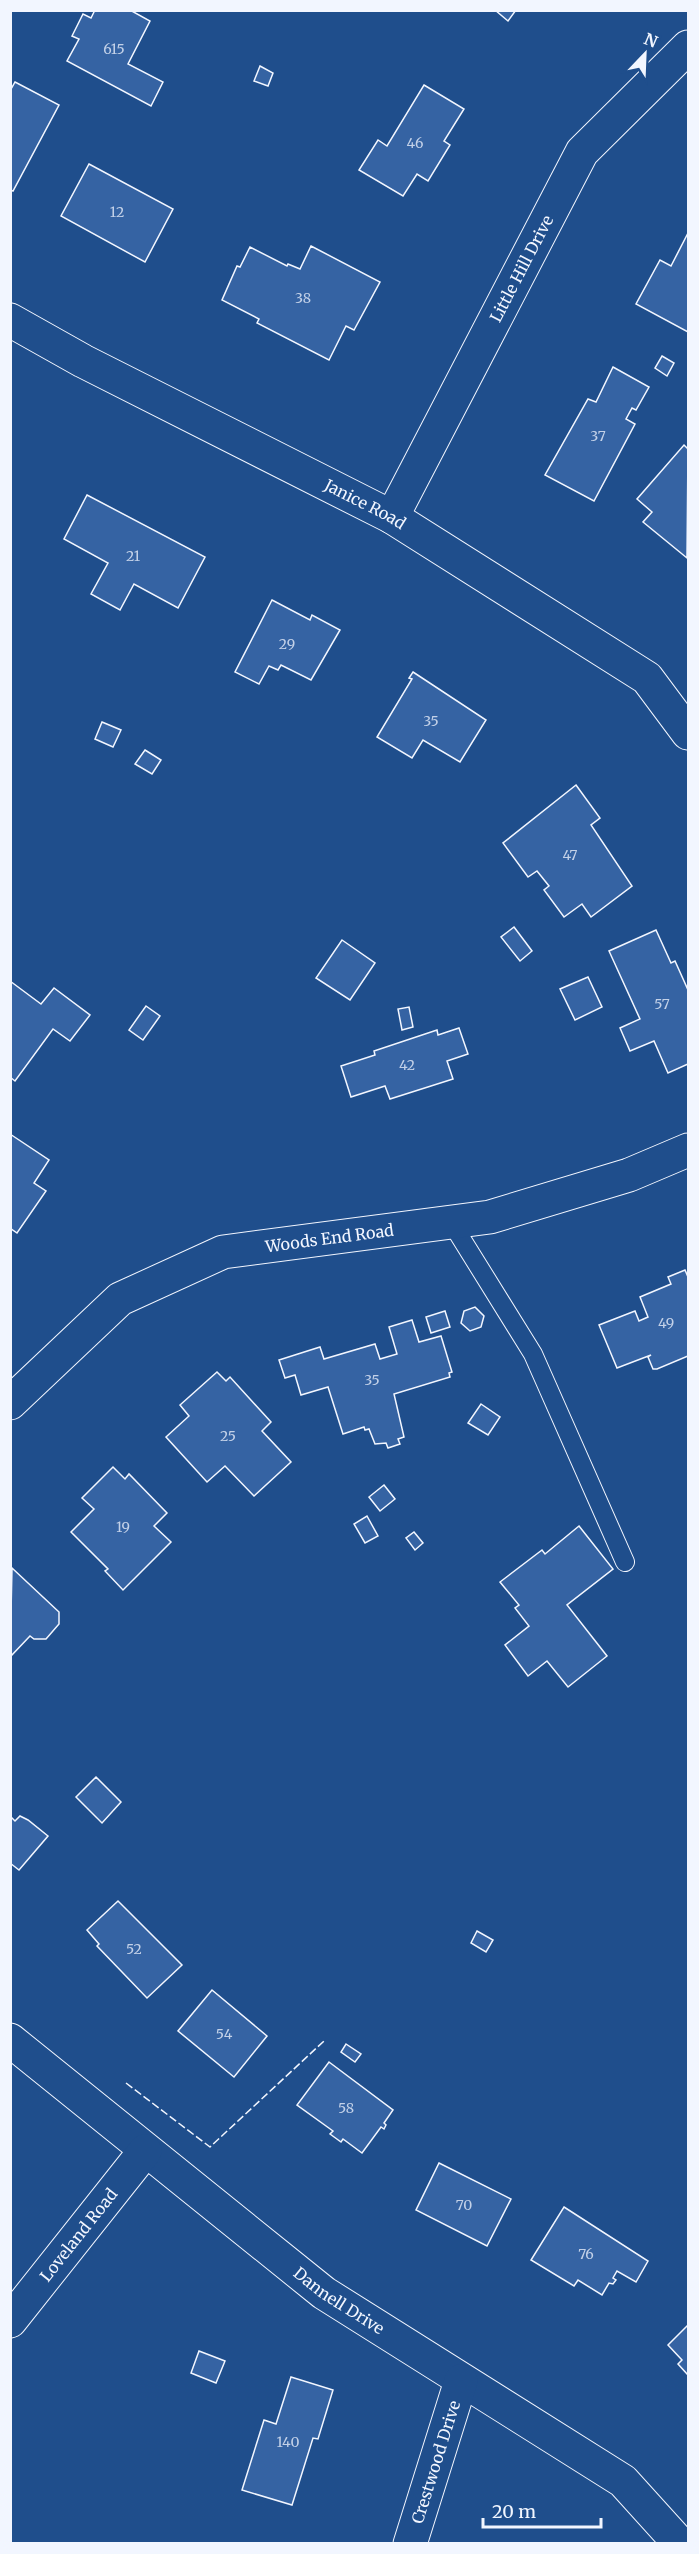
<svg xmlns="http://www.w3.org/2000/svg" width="699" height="2554" font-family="Merriweather,serif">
<rect width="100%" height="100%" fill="#1f4e8c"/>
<g fill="#3563a3" stroke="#f2f6ff" stroke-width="1.5">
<polygon points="95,10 130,10 150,21 128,64 163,82 151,106 67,61 79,39 72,36 83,14 91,18"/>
<polygon points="495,10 516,10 508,21"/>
<polygon points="260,66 273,73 268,86 254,81"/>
<polygon points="15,82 59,105 13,191 10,190 10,91"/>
<polygon points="424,85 464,109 444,141 450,145 428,181 417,174 403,196 359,170 378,140 387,146"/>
<polygon points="89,164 173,209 145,262 61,216"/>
<polygon points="688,233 688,332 636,304 660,260 671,266"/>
<polygon points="311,246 380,282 354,330 346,326 329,360 257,323 259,319 222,300 237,266 240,267 250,247 287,266 288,264 300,269"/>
<polygon points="662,356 674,363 667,376 655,368"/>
<polygon points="613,367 649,387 636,410 632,408 626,419 635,424 594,501 545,475 588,399 596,402"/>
<polygon points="684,445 688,449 687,558 643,522 652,512 637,499"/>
<polygon points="87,495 205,557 178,608 134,584 120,610 91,594 108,563 64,539"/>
<polygon points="272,600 310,620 312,615 340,630 311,680 281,665 278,670 269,666 259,684 235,672"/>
<polygon points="413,672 486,720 460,762 423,740 412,758 377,737 412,679 409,678"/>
<polygon points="102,722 121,730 113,747 95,739"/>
<polygon points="145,750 161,760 152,774 135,764"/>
<polygon points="576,785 600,818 591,825 632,886 591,917 582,904 564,917 544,890 549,886 537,871 528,877 503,843"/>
<polygon points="514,927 532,951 520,961 501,937"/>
<polygon points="656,930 671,963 675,961 688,990 688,1064 668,1073 654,1041 630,1051 620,1028 640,1019 609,951"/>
<polygon points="342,940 375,963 350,1000 316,978"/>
<polygon points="588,977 602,1007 575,1020 560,989"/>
<polygon points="10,981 41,1004 54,988 90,1015 70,1041 53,1029 15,1081 10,1077"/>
<polygon points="146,1006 160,1016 143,1040 129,1030"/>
<polygon points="409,1007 413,1027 402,1030 398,1009"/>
<polygon points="459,1028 468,1054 447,1061 453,1079 390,1099 385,1086 351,1097 341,1066 375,1055 374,1051 437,1030 438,1035"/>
<polygon points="10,1134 49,1160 34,1183 46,1191 17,1233 10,1228"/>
<polygon points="685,1270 688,1277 688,1356 657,1369 653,1369 648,1357 651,1355 617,1368 599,1325 635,1311 639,1321 648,1317 640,1297 671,1284 668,1277"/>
<polygon points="475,1307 484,1316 481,1327 470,1331 461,1323 464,1311"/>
<polygon points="445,1311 450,1327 431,1333 426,1317"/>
<polygon points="412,1320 419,1342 441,1336 452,1372 449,1373 450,1377 394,1394 404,1437 398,1439 400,1444 388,1448 386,1443 375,1444 369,1429 365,1430 364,1427 343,1434 328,1387 301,1395 295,1375 285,1378 279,1360 320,1347 324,1359 375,1344 380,1359 397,1354 389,1327"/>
<polygon points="217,1372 226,1381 230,1377 271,1422 262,1431 291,1462 254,1496 225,1466 207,1482 166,1437 189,1416 180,1405"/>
<polygon points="481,1404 500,1417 488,1435 468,1423"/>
<polygon points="113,1467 125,1479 129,1474 167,1513 154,1526 171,1542 123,1590 105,1571 108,1569 71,1532 94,1509 82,1498"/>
<polygon points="384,1485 395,1499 380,1511 369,1497"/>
<polygon points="367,1516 378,1536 365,1543 354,1524"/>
<polygon points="579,1526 613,1569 567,1605 607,1656 568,1687 547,1661 528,1676 505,1645 529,1626 515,1608 519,1605 500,1582 542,1550 545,1554"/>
<polygon points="414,1532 423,1543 415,1550 406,1538"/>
<polygon points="12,1568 59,1612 59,1624 46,1639 34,1639 30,1636 10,1657"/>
<polygon points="96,1777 121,1802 102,1823 76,1797"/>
<polygon points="10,1816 15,1821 20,1816 28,1820 48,1836 19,1870 10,1863"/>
<polygon points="118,1901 182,1965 147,1998 97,1946 99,1944 87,1930"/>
<polygon points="477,1931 493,1940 486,1952 471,1943"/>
<polygon points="212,1990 267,2036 234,2077 178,2031"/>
<polygon points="346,2044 361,2054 355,2062 341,2052"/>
<polygon points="329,2062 393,2110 384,2123 386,2125 384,2129 381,2127 362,2153 343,2139 341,2142 330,2134 333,2131 297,2105"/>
<polygon points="439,2163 511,2199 487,2246 416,2210"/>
<polygon points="564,2207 648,2261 636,2282 617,2271 613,2278 616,2280 613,2284 609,2283 602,2295 578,2280 574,2286 531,2260"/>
<polygon points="688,2325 688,2375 678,2364 682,2360 668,2345"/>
<polygon points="199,2351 225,2361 216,2383 191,2373"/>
<polygon points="291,2377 333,2390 318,2439 313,2438 292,2505 242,2490 264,2420 276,2424"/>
</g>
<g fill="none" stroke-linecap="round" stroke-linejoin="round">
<g stroke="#f2f6ff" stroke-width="20">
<polyline id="lane" points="451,1222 533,1354 625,1562"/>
</g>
<g stroke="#f2f6ff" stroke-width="35">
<g id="street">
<path id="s1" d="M 10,320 L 83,361 L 392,517 L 647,678 L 688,733"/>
<path id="s2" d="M 392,517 L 582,152 L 688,47"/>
<path id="s3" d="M 10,1403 L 120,1299 L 223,1252 L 490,1217 L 629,1175 L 688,1150"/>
<path id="s4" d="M 10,2040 L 324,2293 L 623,2481 L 680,2544"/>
<path id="s5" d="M 10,2321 L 145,2151"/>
<path id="s6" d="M 410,2544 L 461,2381"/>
</g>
</g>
<use href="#lane" stroke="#1f4e8c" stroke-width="18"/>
<use href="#street" stroke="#1f4e8c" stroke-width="33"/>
<polyline stroke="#f2f6ff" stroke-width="1.5" stroke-dasharray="8 3" stroke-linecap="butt" points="126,2083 210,2147 324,2041"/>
</g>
<g text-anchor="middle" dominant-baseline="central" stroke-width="4.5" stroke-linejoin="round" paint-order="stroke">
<g font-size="14" fill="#c3d1e8">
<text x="114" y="49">615</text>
<text x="415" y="143">46</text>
<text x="117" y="212">12</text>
<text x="303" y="298">38</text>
<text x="598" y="436">37</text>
<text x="133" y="556">21</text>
<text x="287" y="644">29</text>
<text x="431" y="721">35</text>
<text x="570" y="855">47</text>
<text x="662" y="1004">57</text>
<text x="407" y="1065">42</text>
<text x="666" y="1323">49</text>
<text x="372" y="1380">35</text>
<text x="228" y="1436">25</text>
<text x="123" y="1527">19</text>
<text x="134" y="1949">52</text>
<text x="224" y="2034">54</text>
<text x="346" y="2108">58</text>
<text x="464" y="2205">70</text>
<text x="586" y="2254">76</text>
<text x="288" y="2442">140</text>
</g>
<g font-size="16" fill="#f2f6ff" stroke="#1f4e8c">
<text stroke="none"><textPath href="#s2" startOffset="280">Little Hill Drive</textPath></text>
<text stroke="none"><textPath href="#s1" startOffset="400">Janice Road</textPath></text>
<text stroke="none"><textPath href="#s3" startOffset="372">Woods End Road</textPath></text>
<text stroke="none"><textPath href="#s5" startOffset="110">Loveland Road</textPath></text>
<text stroke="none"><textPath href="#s4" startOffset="420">Dannell Drive</textPath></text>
<text stroke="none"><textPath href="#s6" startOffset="86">Crestwood Drive</textPath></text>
</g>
</g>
<rect width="699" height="2554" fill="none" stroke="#f2f6ff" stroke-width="24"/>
<g transform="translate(645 54) rotate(23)" stroke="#1f4e8c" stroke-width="4.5" paint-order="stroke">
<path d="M0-4.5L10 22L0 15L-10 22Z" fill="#f2f6ff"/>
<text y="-9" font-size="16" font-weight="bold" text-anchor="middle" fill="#f2f6ff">N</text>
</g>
<path d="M483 2518v9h118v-9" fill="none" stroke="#f2f6ff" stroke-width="3"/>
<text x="492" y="2518" font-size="18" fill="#f2f6ff" stroke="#1f4e8c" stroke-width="4.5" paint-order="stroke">20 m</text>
</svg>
